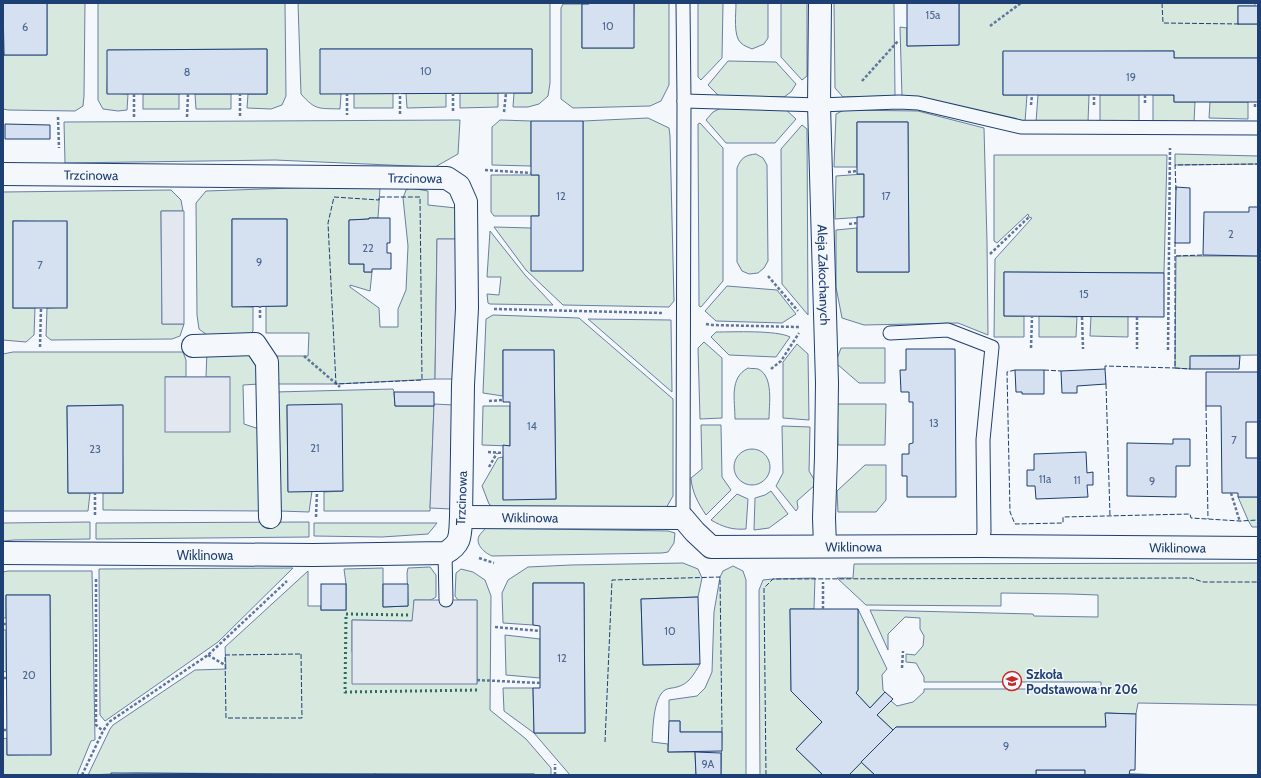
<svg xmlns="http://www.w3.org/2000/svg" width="1261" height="778" font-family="Cabin,sans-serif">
<rect width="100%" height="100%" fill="#f4f7fb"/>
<g fill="#d7e8df" stroke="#687fa3">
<polygon points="47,3 85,3 84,96 83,106 75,111 8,110 3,109 3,35 4,55 47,55"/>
<polygon points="98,3 285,3 286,96 282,105 271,109 247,108 248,94 267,94 267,49 108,50 107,93 128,94 127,110 118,111 103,109 98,100"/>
<path d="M 298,3 L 550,3 L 550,83 L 548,96 L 539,104 L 528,107 L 513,107 L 514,93 L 532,93 L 532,49 L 320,49 L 341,94 L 340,109 C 319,108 316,111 301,94 Z"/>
<polygon points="634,3 669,3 669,85 661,101 650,106 573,108 561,99 561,8 563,4 582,4 582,48 633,48"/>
<polygon points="698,3 723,3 722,58 701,80 698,77"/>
<path d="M 736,3 L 768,3 L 768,38 L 764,44 L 752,49 C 748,47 744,46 741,43 C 733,37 736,13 736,3 Z"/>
<polygon points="781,3 807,3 807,76 802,80 781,57"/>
<polygon points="834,3 894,3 895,96 843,97 835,88"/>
<polygon points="959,3 1255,3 1255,6 1238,6 1238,24 1258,24 1258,58 1174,58 1174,51 1003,52 1003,95 1027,95 1025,122 902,97 900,27 907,28 907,46 959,45"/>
<polygon points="728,61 776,62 796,84 791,92 784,97 719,96 708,85"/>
<rect x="354" y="93" width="39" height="15"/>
<polygon points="406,93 446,93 446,107 407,108"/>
<polygon points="460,93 498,93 498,107 460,108"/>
<rect x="143" y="94" width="36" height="15"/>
<polygon points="195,94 231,94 231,109 196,109"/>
<polygon points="1038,95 1089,95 1088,122 1036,122"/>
<polygon points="1100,95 1139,95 1139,123 1100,121"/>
<polygon points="1153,95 1174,95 1174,102 1195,102 1194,122 1153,121"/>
<polygon points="1210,102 1248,102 1248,119 1209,118"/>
<polygon points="723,107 784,108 796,119 775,143 726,143 706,120 713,112"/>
<polygon points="844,110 918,111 984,128 987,242 988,335 958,323 864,325 842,318 836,287 836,230 857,228 857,272 909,272 908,122 857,122 857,167 834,167 836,114"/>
<polygon points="648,118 669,128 670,136 674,301 669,307 563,305 526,270 494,227 531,228 583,271 583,121"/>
<polygon points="460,120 458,154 435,167 275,160 65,163 64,122"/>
<polygon points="500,120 531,121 531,166 492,165 492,127"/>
<polygon points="700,123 723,148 723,281 701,307 699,306 698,124"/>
<polygon points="802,125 807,129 808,315 782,284 781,149"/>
<path d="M 756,154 L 763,158 L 767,165 L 768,261 L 764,268 L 758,273 L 749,274 L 742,271 L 737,262 L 737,168 C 741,158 745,155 756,154 Z"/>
<polygon points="1175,154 1258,156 1258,164 1175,165"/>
<polygon points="994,155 1167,155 1164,273 1004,272 1004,316 1024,316 1024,337 994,337 995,259 1032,218 1029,217 1028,214 997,243 994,241"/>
<polygon points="864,174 864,217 835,219 836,176"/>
<polygon points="491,175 539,175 539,216 494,216 491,212"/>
<polygon points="321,187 380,188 378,218 369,218 369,219 349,220 349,264 364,264 364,272 372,272 370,291 350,285 350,287 379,308 380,327 398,327 398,309 406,290 408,246 403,198 406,190 410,188 428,191 428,205 456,208 459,239 437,239 435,379 336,384 275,384 270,356 308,356 309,333 266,333 266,306 287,306 287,219 232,219 232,306 253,307 253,331 246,339 211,338 199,329 197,315 196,203 206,191"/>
<polygon points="171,190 181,200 183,211 161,211 162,324 184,324 180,336 172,339 51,340 46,336 47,308 67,307 67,222 13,221 13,308 35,308 34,335 26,342 3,340 3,192"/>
<polygon points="490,231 525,275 553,305 490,304 488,303 487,294 499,295 501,277 487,277"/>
<polygon points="1176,256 1258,256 1258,355 1191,356 1190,369 1175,368"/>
<polygon points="727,286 777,290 796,314 782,323 716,321 705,311"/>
<polygon points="493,315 579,318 673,399 673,496 666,508 495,509 489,504 482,486 498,458 503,457 503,499 556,499 554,350 503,350 503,396 483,393 486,319"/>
<polygon points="1039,316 1077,317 1076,337 1039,337"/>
<polygon points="1091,316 1128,316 1128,337 1090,336"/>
<polygon points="588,319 671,320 672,392"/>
<path d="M 716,332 C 733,332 777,330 790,337 L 776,357 L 729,355 L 711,337 Z"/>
<polygon points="704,342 722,358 722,418 700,419 698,348"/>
<polygon points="797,344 808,354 809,420 783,418 783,362"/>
<polygon points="841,348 885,348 885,383 859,383 837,364 837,359"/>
<polygon points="207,351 248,352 256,358 259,384 243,385 244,424 259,429 262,511 103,510 103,493 123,493 122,405 67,406 68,493 90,493 88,511 3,511 3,354 13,352 183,352 186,360 186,377 165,377 230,377 206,377"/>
<path d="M 748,368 C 751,369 755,368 758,369 C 774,376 769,405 769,419 L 735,419 C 735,400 729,378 748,368 Z"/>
<polygon points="393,389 394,392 395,406 434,406 430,511 324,511 324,492 343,491 287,405 288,491 312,491 309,512 280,511 275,392"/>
<polygon points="837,404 886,404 885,445 838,445"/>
<polygon points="483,406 510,406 510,446 482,445"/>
<path d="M 701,425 L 721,425 L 722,477 L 731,490 L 706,515 C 698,503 692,492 691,478 L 702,469 Z"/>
<polygon points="782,426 810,427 809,471 815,481 815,485 797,501 798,508 796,511 776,486 783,473"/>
<circle cx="752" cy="467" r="18"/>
<polygon points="865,465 886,465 886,500 876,512 838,512 837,491"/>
<polygon points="771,491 788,514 769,528 754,530 755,498 765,495"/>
<path d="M 737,494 L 748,499 L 746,529 C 732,530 723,527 711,520 Z"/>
<polygon points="1238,497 1258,497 1258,527 1252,527 1248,520"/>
<polygon points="90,522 90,539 14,540 3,541 3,523"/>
<polygon points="309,522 309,537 96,539 96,523"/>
<polygon points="314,523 437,523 428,534 382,537 314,536"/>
<path d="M 486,528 L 668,531 L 675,533 L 674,543 L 668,552 L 662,553 L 492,556 C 485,553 475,545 479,536 C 481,533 484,530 486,528 Z"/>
<path d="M 683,563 L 698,569 L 702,578 L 698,597 L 641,599 L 643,665 L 700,664 C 694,674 689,684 677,687 C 674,688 668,688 665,690 C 653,698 653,729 652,742 L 668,744 L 668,752 L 695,752 L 696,775 L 570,775 L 534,733 L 504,711 L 503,688 L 533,688 L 534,733 L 585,733 L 584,583 L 533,583 L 533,625 L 503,623 L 502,593 L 508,580 L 528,567 L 571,565 Z"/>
<polygon points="1258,563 1258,705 1138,703 1136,714 1106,713 1106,727 896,727 893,730 877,715 891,701 897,706 913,702 924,692 924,689 1101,689 1101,682 924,682 924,677 916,663 906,662 906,654 915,655 923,646 924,636 920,629 920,618 905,617 888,634 888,650 870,610 1033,614 1034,616 1098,617 1098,595 1070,594 1001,593 1001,606 866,605 837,578 853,578 854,564"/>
<polygon points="733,566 743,571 746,580 746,775 721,775 722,732 680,732 680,721 669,721 669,700 697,696 705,688 712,672 714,612 720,577 723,571"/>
<polygon points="430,567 436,575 436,597 431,600 414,600 413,621 352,620 352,652 477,684 477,600 458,600 455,596 456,573 461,569 473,572 485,580 491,596 490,710 526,739 551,768 551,775 136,773 88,775 110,729 113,725 195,670 226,669 225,647 308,571 308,606 321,606 321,610 346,610 346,584 344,569 383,568 383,607 408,606 407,573 408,568"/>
<polygon points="293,568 218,642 105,721 100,715 99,569"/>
<polygon points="8,571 92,571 95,740 91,741 77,775 3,775 3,739 7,738 7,755 51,754 50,595 6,595 6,618 3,618 3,572"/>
<polygon points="815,578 814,609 790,609 791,690 822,722 796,749 823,775 760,775 759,590 763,580 773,579"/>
<polygon points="858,609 887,669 882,675 883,690 885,692 870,708 856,693 858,690"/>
<polygon points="3,630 6,630 6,672 3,671"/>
<polygon points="505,635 540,639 540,678 506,675"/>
<polygon points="861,762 875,775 849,775"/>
</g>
<g fill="#e3e8f0" stroke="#687fa3">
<polygon points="161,211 184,211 184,324 162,324"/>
<polygon points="437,239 459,239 457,379 435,379"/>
<rect x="165" y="377" width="65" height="55"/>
<polygon points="434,404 454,405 451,509 430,508"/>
<polygon points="414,600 477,600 477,684 352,684 352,620 412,621"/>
<rect x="1036" y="770" width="49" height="5"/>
</g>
<g fill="#d5e0f0" stroke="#1d3f73">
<polygon points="3,3 47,3 47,55 4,55"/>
<polygon points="589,3 634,3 634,48 582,48 582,4 589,4"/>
<polygon points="907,3 959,3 959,45 907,46"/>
<rect x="1238" y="6" width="20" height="18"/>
<polygon points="267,49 267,94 107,94 107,50"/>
<polygon points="320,49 532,49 532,93 320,94"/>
<polygon points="1003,51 1174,51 1174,58 1258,58 1258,102 1174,102 1174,95 1003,95"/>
<polygon points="531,121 583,121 583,271 531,271 531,216 539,216 539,175 531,175"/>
<polygon points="857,122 908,122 909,272 857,272 857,217 864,217 864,174 857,174"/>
<polygon points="5,124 50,125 50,139 5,139"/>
<polygon points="1176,187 1190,188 1190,243 1175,243"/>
<polygon points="1249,207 1258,207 1258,256 1203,255 1204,212 1249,212"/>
<polygon points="369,218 390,218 390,243 387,243 387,253 391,253 391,269 372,269 372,272 364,272 364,264 349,264 349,220 369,219"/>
<polygon points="232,219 287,219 287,306 232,307"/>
<rect x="13" y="221" width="54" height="87"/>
<polygon points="1004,272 1164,273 1164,317 1004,316"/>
<polygon points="906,349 955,349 956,497 907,497 907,476 902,476 902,454 909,454 909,444 913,443 913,402 909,402 909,392 901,392 900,370 906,370"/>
<polygon points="503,350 554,350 556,499 503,500 503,445 510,446 510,402 503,402"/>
<polygon points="1190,356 1240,356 1239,369 1190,369"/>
<polygon points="1105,369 1106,384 1077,386 1077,393 1062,393 1061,371"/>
<polygon points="1015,370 1044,370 1044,394 1022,394 1022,392 1016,392"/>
<polygon points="1206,372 1258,372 1258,422 1246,422 1246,458 1258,458 1258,497 1238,497 1238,493 1222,493 1221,406 1206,406"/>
<polygon points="394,392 434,392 434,406 395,406"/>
<polygon points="342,404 343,491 288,492 287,405"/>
<polygon points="123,405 123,493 68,493 67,406"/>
<polygon points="1173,439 1190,439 1190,466 1176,466 1176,497 1127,496 1127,443 1173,444"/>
<polygon points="1086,452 1087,473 1093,472 1093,485 1087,485 1088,497 1036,499 1035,486 1027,486 1027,470 1034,470 1034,454"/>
<polygon points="533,583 584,583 585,733 534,733 533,688 540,688 540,626 533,625"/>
<rect x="321" y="584" width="25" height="26"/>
<polygon points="383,584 408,584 408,606 383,607"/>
<polygon points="6,595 50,595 51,755 7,755"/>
<polygon points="698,597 700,664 643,665 641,599"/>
<polygon points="790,609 858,609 858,690 856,693 870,708 885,692 893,699 877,715 893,730 849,775 823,775 796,749 822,722 791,691"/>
<polygon points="1105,713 1136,714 1135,770 1130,770 1129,775 1085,775 1085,770 1036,770 1036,775 875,775 861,762 896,727 1106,727"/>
<polygon points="669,721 680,721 680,732 722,732 722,751 668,752"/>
<polygon points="695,752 721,753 721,775 696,775"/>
<polygon points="111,773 270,774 270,775 111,775"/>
<rect x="270" y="774" width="105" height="1"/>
<rect x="375" y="774" width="159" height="1"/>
<polygon points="1129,774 1172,775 1129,775"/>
</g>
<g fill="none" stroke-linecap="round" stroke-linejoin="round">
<g stroke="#1d3f73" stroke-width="15">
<g id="lane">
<polyline points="683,3 684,101 683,518"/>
<polyline points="684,101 819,105 899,102 918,103 1021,127 1258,128"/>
<polyline points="890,333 948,330 992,347 983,440 984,532 981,546"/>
<polyline points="445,553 446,600"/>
</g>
</g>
<g stroke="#1d3f73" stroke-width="24">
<g id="street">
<path id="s1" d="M 820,3 L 819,105 L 827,383 L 826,456 L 824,518 L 825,546"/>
<path id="s2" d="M 3,174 L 447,178 L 459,186 L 466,202 L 467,308 L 463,385 L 461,517 C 460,535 462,544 445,553 L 313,555 L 3,553"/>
<polyline points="193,346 255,344 267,362 270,517"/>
<path id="s3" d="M 461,517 L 683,518 L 695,532 L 711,547 L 981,546 L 1258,548"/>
</g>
</g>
<g stroke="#5e769c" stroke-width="2.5" stroke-dasharray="3 2" stroke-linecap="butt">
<polyline points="990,26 1021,3"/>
<polyline points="862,81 898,41"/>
<polyline points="347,93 347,115"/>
<polyline points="453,93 453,112"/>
<polyline points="134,94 134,117"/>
<polyline points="1145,95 1145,105"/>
<polyline points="1031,105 1032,95"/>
<polyline points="1094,105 1094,95"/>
<polyline points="1255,107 1255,102"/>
<polyline points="504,112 506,93"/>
<polyline points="400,114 400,93"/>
<polyline points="240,116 240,94"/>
<polyline points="58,117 59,148"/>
<polyline points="187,117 188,94"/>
<polyline points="485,170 531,173"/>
<polyline points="848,172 857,171"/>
<polyline points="849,224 857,223"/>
<polyline points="990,254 1029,217"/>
<polyline points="768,276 798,311"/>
<polyline points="494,309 663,313"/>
<polyline points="1082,317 1083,349"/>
<polyline points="1137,317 1137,349"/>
<polyline points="260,318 260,306"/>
<polyline points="706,324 712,325 799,327"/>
<polyline points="40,347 41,308"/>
<polyline points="1031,348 1032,316"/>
<polyline points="1168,350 1170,148"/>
<polyline points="304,356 340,387"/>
<polyline points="771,369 781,361 799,333"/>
<polyline points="489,401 503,400"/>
<polyline points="488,452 503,453"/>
<polyline points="489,467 497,453"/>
<polyline points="1231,493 1240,522"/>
<polyline points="95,515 95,493"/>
<polyline points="316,517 317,492"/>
<polyline points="479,558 494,563"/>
<polyline points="96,579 96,725 103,731"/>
<polyline points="823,609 823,582"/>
<polyline points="3,624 6,624"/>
<polyline points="495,627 540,631"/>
<polyline points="208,655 225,665"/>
<polyline points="902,668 903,651"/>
<polyline points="3,678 7,678"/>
<polyline points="477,680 540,683"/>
<polyline points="3,730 7,730"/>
<polyline points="82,775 103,731 109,722 208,655 287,581"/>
<polyline points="555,775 555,764"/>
</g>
<use href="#lane" stroke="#f4f7fb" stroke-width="13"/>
<use href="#street" stroke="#f4f7fb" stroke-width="22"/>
<polyline stroke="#2c6c60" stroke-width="3" stroke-dasharray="2 3" stroke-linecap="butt" points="408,615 346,614 345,692 480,690"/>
<g stroke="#1d3f73" stroke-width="1" stroke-dasharray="5 2" stroke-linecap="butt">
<polyline points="1162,3 1163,23 1241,24"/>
<polyline points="1176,190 1175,165 1258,164"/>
<polygon points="334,197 379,200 379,197 420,197 422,380 336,384 328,223"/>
<polyline points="1175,242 1175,368 1190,369"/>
<polyline points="1176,256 1203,255"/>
<polyline points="1105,369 1105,366 1175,368"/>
<polyline points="1015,370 1007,372 1010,512 1015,524 1063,523 1063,517 1190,514 1191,518 1240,521 1258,520"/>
<polyline points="1044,370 1061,371"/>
<polyline points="1106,384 1110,516"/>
<polyline points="1206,406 1208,519"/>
<polygon points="301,654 302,718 226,718 225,655"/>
<polyline points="605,742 612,580 720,577 722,732"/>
<polyline points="766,775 764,588 773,579 1191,578 1203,582 1258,582"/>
</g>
</g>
<defs>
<g id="school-ring" transform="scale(1)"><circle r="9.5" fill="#f4f7fb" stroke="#c62828" stroke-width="1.5"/><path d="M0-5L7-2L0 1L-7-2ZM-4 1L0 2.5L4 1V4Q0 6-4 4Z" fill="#c62828"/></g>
</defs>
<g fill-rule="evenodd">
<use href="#school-ring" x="1012" y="681"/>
</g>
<g text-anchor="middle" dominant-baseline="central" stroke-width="3" stroke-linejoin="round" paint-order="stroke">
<g font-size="11" fill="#4b6792">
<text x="933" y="15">15a</text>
<text x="608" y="26">10</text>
<text x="25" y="27">6</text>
<text x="426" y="71">10</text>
<text x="187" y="72">8</text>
<text x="1131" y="77">19</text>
<text x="561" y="196">12</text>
<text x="886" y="196">17</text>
<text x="1231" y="234">2</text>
<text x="368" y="248">22</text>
<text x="259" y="262">9</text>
<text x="40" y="265">7</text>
<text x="1084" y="294">15</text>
<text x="934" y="423">13</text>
<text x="532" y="426">14</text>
<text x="1234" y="440">7</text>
<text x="315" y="448">21</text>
<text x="95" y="449">23</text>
<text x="1045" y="479">11a</text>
<text x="1077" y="480">11</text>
<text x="1152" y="481">9</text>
<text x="670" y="631">10</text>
<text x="562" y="658">12</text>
<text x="29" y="675">20</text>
<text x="1006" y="746">9</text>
<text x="708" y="764">9A</text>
</g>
<g font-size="13" fill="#1d3f73" stroke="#f4f7fb">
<text stroke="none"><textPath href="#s2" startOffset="88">Trzcinowa</textPath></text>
<text stroke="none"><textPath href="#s2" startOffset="412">Trzcinowa</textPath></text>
<text stroke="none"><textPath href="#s1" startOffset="272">Aleja Zakochanych</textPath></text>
<text transform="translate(461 498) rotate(-88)">Trzcinowa</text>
<text stroke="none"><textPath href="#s3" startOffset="69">Wiklinowa</textPath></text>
<text stroke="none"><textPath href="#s3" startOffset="405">Wiklinowa</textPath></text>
<text stroke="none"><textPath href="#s3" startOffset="729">Wiklinowa</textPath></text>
<text x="205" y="555">Wiklinowa</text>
</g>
<g font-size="13" font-weight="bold" fill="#1d3f73" stroke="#f4f7fb" text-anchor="start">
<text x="1026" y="674">Szkoła<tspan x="1026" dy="15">Podstawowa nr 206</tspan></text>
</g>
</g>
<rect width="1261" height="778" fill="none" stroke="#1d3f73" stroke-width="8"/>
</svg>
